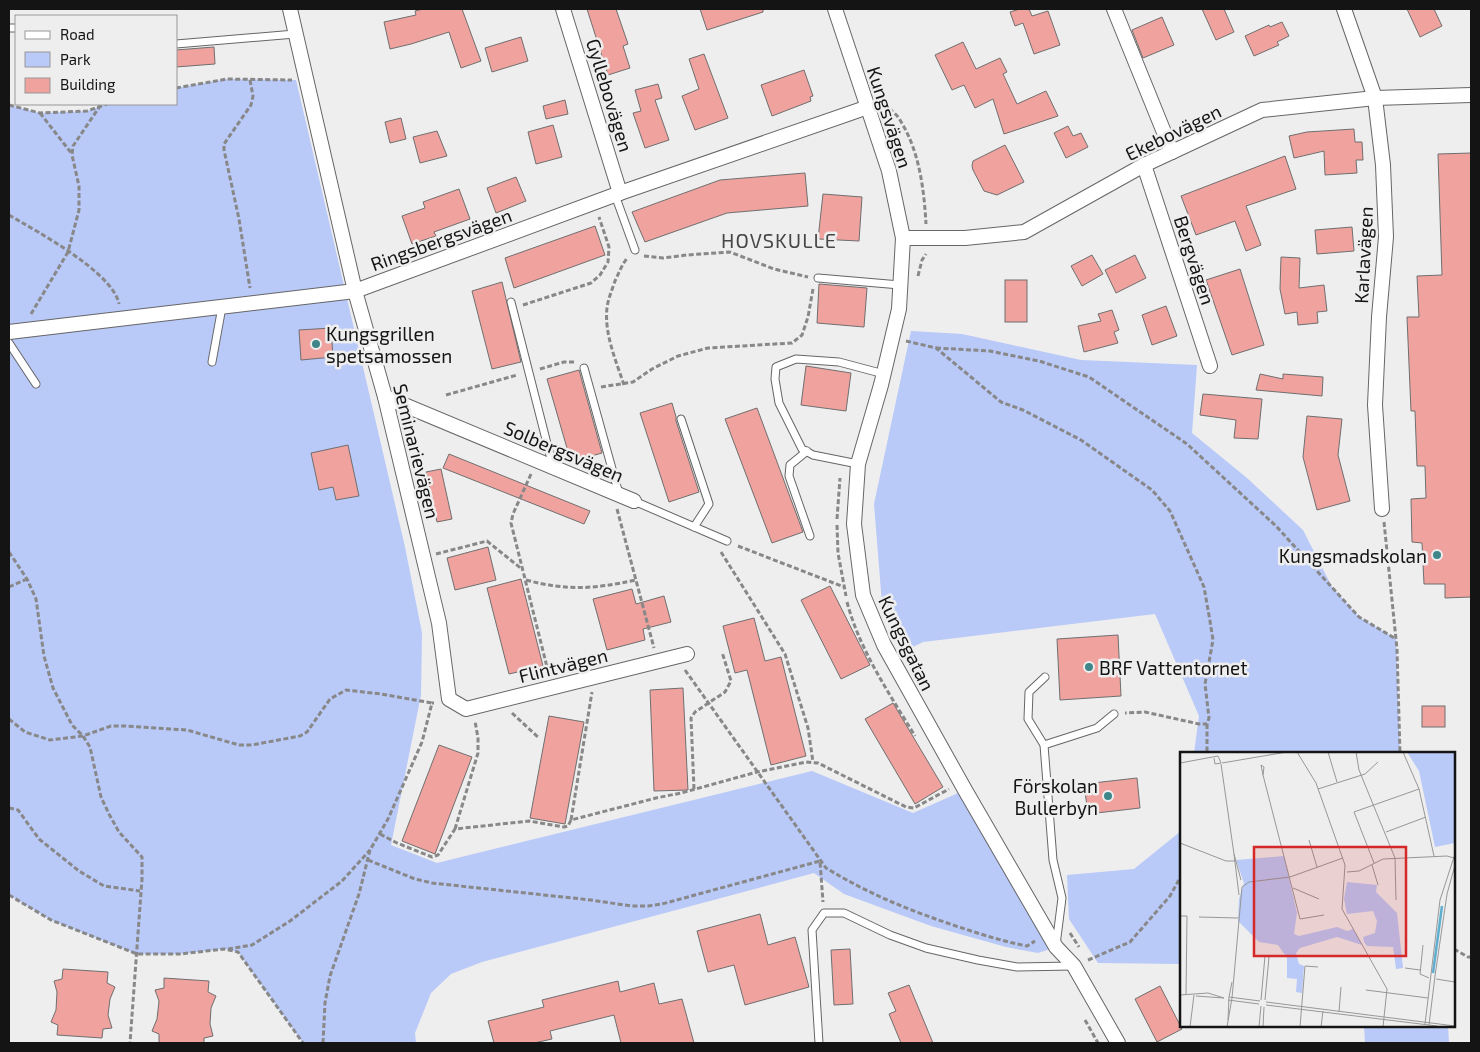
<svg xmlns="http://www.w3.org/2000/svg" width="1480" height="1052" font-family="'Exo 2',sans-serif">
<rect width="100%" height="100%" fill="#eeeeef"/>
<g fill="#b9c9f8">
<polygon points="227,79 296,80 405,547 422,633 421,695 391,845 437,863 812,771 913,813 965,790 1056,947 1038,953 1006,947 931,926 844,894 814,873 482,962 451,974 431,993 415,1033 416,1043 303,1043 238,952 224,949 180,954 137,954 51,920 9,895 9,105 40,113 87,111 107,104 176,104 176,88"/>
<polygon points="911,331 962,334 1081,360 1197,365 1192,433 1247,478 1303,530 1332,587 1359,617 1396,639 1400,753 1194,753 1199,716 1155,614 923,642 905,651 883,616 874,504"/>
<polygon points="1181,831 1181,964 1098,963 1069,919 1067,875 1134,869"/>
<polygon points="1364,1026 1448,1026 1449,1043 1365,1043"/>
</g>
<g fill="#efa29e" stroke="#706f6f">
<polygon points="423,9 462,9 481,61 461,68 449,32 411,44 390,49 384,22 416,15 415,11"/>
<polygon points="587,9 616,9 628,44 623,46 630,68 608,75"/>
<polygon points="700,9 763,9 763,12 707,30"/>
<polygon points="1020,9 1029,9 1032,16 1048,11 1060,45 1034,54 1023,23 1015,26 1010,12"/>
<polygon points="1202,9 1224,9 1234,32 1216,40"/>
<polygon points="1407,9 1434,9 1442,26 1420,37"/>
<polygon points="1162,17 1174,45 1143,58 1132,30"/>
<polygon points="1282,22 1289,36 1277,42 1279,45 1254,56 1245,36 1269,25 1270,27"/>
<polygon points="521,37 528,61 492,72 485,48"/>
<polygon points="963,42 976,69 1000,58 1007,72 1003,74 1017,104 1046,91 1058,116 1004,134 993,99 975,108 964,85 952,90 935,55"/>
<polygon points="214,47 215,64 176,67 176,50"/>
<polygon points="704,54 728,118 695,130 682,96 699,89 689,59"/>
<polygon points="804,70 813,96 810,97 811,101 772,116 761,85"/>
<polygon points="658,84 662,98 655,100 669,140 645,148 633,113 641,111 635,90"/>
<polygon points="565,100 568,114 546,119 543,106"/>
<polygon points="401,118 406,139 390,143 385,122"/>
<polygon points="553,125 562,157 536,164 528,132"/>
<polygon points="1068,126 1073,136 1081,133 1088,147 1066,158 1054,133"/>
<polygon points="1354,129 1355,142 1362,142 1363,160 1356,160 1357,173 1325,175 1324,151 1294,158 1289,136 1307,132"/>
<polygon points="437,131 447,156 420,163 413,137"/>
<polygon points="1005,145 1024,182 997,195 984,191 973,170 972,166 973,161"/>
<polygon points="1471,153 1471,597 1445,598 1445,584 1424,584 1422,543 1412,542 1411,499 1426,498 1425,466 1417,466 1415,411 1411,411 1407,317 1419,317 1417,276 1442,275 1438,154"/>
<polygon points="1285,156 1296,189 1246,206 1261,245 1246,251 1235,221 1196,235 1181,196"/>
<polygon points="805,173 808,206 727,213 645,242 632,212 720,180"/>
<polygon points="516,177 526,201 496,213 487,188"/>
<polygon points="459,189 470,219 434,232 436,236 412,244 402,216 425,208 423,202"/>
<polygon points="823,194 862,197 859,241 818,239"/>
<polygon points="595,226 605,255 514,288 505,258"/>
<polygon points="1352,227 1354,251 1317,254 1315,230"/>
<polygon points="1092,255 1103,274 1082,286 1071,266"/>
<polygon points="1135,255 1146,278 1116,293 1105,270"/>
<polygon points="1281,257 1300,258 1299,288 1324,285 1327,311 1317,312 1318,323 1298,325 1297,312 1285,314 1280,289"/>
<polygon points="1240,269 1264,345 1232,355 1206,280"/>
<rect x="1005" y="280" width="22" height="42"/>
<polygon points="502,282 521,362 492,369 472,291"/>
<polygon points="819,284 867,288 864,327 817,323"/>
<polygon points="1166,306 1177,336 1152,345 1142,315"/>
<polygon points="1112,310 1119,330 1114,332 1118,343 1084,352 1078,326 1101,321 1098,314"/>
<polygon points="331,328 333,357 301,360 299,330"/>
<polygon points="806,366 851,373 846,411 801,405"/>
<polygon points="579,370 602,453 571,462 547,379"/>
<polygon points="1260,374 1283,379 1283,374 1323,377 1322,396 1256,390"/>
<polygon points="1203,394 1262,399 1258,439 1234,438 1236,420 1200,415"/>
<polygon points="672,403 676,417 676,421 699,492 669,502 640,413"/>
<polygon points="757,408 803,532 772,543 725,419"/>
<polygon points="1307,416 1342,419 1338,455 1350,501 1317,510 1303,457"/>
<polygon points="348,445 359,496 336,500 333,487 319,490 311,453"/>
<polygon points="449,454 590,511 584,524 443,468"/>
<polygon points="441,469 452,519 437,522 426,472"/>
<polygon points="488,547 496,580 455,590 447,558"/>
<polygon points="521,579 543,666 509,674 487,588"/>
<polygon points="830,586 870,665 841,679 801,600"/>
<polygon points="632,589 636,604 664,596 671,622 643,629 645,640 607,650 593,599"/>
<polygon points="754,618 765,661 781,657 806,756 771,765 747,670 735,673 723,626"/>
<polygon points="1118,635 1121,696 1060,700 1057,639"/>
<polygon points="683,688 688,790 654,791 650,690"/>
<polygon points="893,703 943,787 915,804 865,719"/>
<rect x="1422" y="706" width="23" height="21"/>
<polygon points="549,716 584,722 565,824 530,818"/>
<polygon points="439,745 472,757 435,854 402,841"/>
<polygon points="1137,778 1140,808 1088,814 1084,784"/>
<polygon points="760,914 768,945 795,937 809,987 745,1005 734,965 708,972 697,931"/>
<polygon points="850,949 853,1004 834,1005 831,950"/>
<polygon points="63,969 108,972 107,983 115,987 110,999 108,1015 112,1028 103,1029 102,1038 57,1035 58,1025 51,1022 56,1010 57,992 54,981 62,979"/>
<polygon points="164,978 209,981 208,992 216,996 211,1008 210,1024 213,1036 204,1038 204,1043 159,1043 159,1034 152,1031 157,1019 159,1001 155,990 164,988"/>
<polygon points="618,981 620,992 654,983 659,1004 682,999 694,1043 621,1043 614,1015 550,1031 552,1039 534,1043 494,1043 488,1021 544,1007 542,1000"/>
<polygon points="909,985 933,1043 901,1043 889,1014 896,1011 888,993"/>
<polygon points="1160,986 1182,1029 1157,1042 1135,999"/>
</g>
<g fill="none" stroke-linecap="round" stroke-linejoin="round">
<g stroke="#666667" stroke-width="9">
<g id="lane">
<polyline points="9,28 16,28"/>
<polyline points="176,44 295,34"/>
<polyline points="615,195 635,250"/>
<polyline points="818,278 900,285"/>
<polyline points="511,302 553,467"/>
<polyline points="9,343 36,384"/>
<polyline points="212,362 222,307"/>
<polyline points="584,368 619,494"/>
<polyline points="681,419 709,504 694,527"/>
<polyline points="807,451 790,465 789,476 810,536"/>
<polyline points="858,464 813,455 802,449 779,403 775,379 776,367 796,359 839,362 884,374"/>
<polyline points="634,501 727,541"/>
<polyline points="1045,677 1029,692 1028,719 1044,745 1053,860 1062,898 1056,945"/>
<polyline points="1044,745 1097,728 1114,714"/>
<polyline points="819,1043 812,930 824,913 844,913 890,935 926,948 978,960 1017,967 1073,966"/>
</g>
</g>
<g stroke="#666667" stroke-width="16">
<g id="street">
<polyline points="290,9 355,291 385,397 439,623 449,699 466,709 687,654"/>
<polyline points="563,9 620,193"/>
<polyline points="835,9 889,171 903,238 899,309 881,385 858,464 854,524 863,595 884,645 965,790 1056,947 1074,966 1118,1043"/>
<polyline points="1114,9 1172,152"/>
<polyline points="1344,9 1375,98 1383,165 1386,237 1379,317 1375,405 1382,509"/>
<polyline points="1144,165 1210,366"/>
<polyline points="903,238 965,238 1024,232 1144,165 1262,110 1375,98 1471,95"/>
<polyline points="9,332 355,291 620,193 868,107"/>
<polyline points="385,397 634,501"/>
</g>
</g>
<g stroke="#888889" stroke-width="3" stroke-dasharray="5 2.5" stroke-linecap="butt">
<polyline points="250,80 253,96 251,105 224,144 224,150 239,219 250,288"/>
<polyline points="176,88 227,79 292,80"/>
<path d="M 884,103 C 888,108 894,112 898,117 C 919,148 924,188 926,224"/>
<polyline points="9,105 40,113 87,111 107,104"/>
<polyline points="40,113 72,154"/>
<path d="M 9,215 C 36,231 113,272 119,304"/>
<polyline points="644,256 663,258 687,255 730,252 774,269 808,277"/>
<polyline points="918,276 922,260 926,254"/>
<polyline points="523,305 591,283 600,275 608,262 609,247 599,217"/>
<polyline points="31,314 68,252 79,210 79,186 72,155 73,146 100,106"/>
<polyline points="906,341 936,348 1001,402 1023,410 1081,440 1152,490 1170,511 1204,587 1210,621 1213,640 1205,684 1209,718 1207,724 1199,724 1145,712 1125,713"/>
<polyline points="936,348 990,351 1039,361 1089,377 1187,444 1276,526 1359,617 1396,639"/>
<polyline points="540,369 564,362 575,362"/>
<path d="M 624,385 C 616,361 604,333 607,308 C 608,299 612,290 615,281 C 619,273 622,264 628,257"/>
<polyline points="601,387 633,382 652,369 678,356 708,348 792,343 802,335 808,317 813,289"/>
<polyline points="446,395 517,375"/>
<polyline points="531,474 513,514 511,523 549,675"/>
<polyline points="617,509 654,648"/>
<polyline points="837,519 840,478"/>
<polyline points="1384,522 1397,649 1400,753"/>
<polyline points="837,525 838,553 846,596"/>
<polyline points="738,546 844,587"/>
<polyline points="9,552 27,579 36,599 44,656 53,688 72,725 83,736 90,747 101,797 109,814 119,832 142,857 142,879 130,1043"/>
<polyline points="721,552 785,654 808,728 813,762"/>
<polyline points="436,554 487,541 523,570"/>
<path d="M 526,580 C 568,591 594,589 636,580"/>
<polyline points="9,587 27,579"/>
<path d="M 847,602 C 860,651 889,693 915,736"/>
<path d="M 685,670 L 826,868 C 869,894 906,909 953,925 C 977,933 1001,941 1027,946 L 1035,941"/>
<polyline points="512,713 539,738"/>
<polyline points="9,719 25,732 50,740 83,736 111,726 125,726 187,730 239,745 252,745 300,736 307,732 330,699 346,690 381,694 432,703"/>
<polyline points="1207,724 1207,753"/>
<polyline points="694,789 691,718 695,712 725,692 731,681 722,652"/>
<polyline points="9,808 18,810 39,839 79,871 104,886 140,891"/>
<polyline points="571,820 592,692"/>
<polyline points="455,829 478,753 478,738 475,721"/>
<polyline points="380,834 397,843 432,857 438,855 455,829 529,821 564,827 568,826 571,820 656,798 681,793 757,772 806,762 818,763 906,807 914,808 949,789"/>
<polyline points="368,860 415,879 432,883 591,900 631,906 648,906 662,904 820,861 823,902"/>
<polyline points="9,895 51,920 137,954 180,954 224,949 238,952 303,1043"/>
<polyline points="1070,933 1079,947"/>
<polyline points="228,949 252,945 290,921 342,881 370,850"/>
<polyline points="1454,949 1468,957 1471,957"/>
<polyline points="1088,960 1130,942 1170,896 1181,876"/>
<polyline points="1085,1020 1098,1043"/>
<polyline points="323,1043 325,1003 330,976 359,894 370,850 388,819 422,742 432,703 434,703"/>
</g>
<use href="#lane" stroke="#fff" stroke-width="7"/>
<use href="#street" stroke="#fff" stroke-width="14"/>
</g>
<g fill="#3e8689" stroke="#eeeeef" stroke-width="2">
<circle cx="316" cy="344" r="5"/>
<circle cx="1437" cy="555" r="5"/>
<circle cx="1089" cy="667" r="5"/>
<circle cx="1108" cy="796" r="5"/>
</g>
<g text-anchor="middle" dominant-baseline="central" stroke-width="5" stroke-linejoin="round" paint-order="stroke">
<g font-size="19" fill="#141414" stroke="#eeeeef">
<text transform="translate(610 95) rotate(73)">Gyllebovägen</text>
<text transform="translate(890 117) rotate(72)">Kungsvägen</text>
<text transform="translate(1173 132) rotate(-26)">Ekebovägen</text>
<text transform="translate(441 239) rotate(-20)">Ringsbergsvägen</text>
<text transform="translate(1363 255) rotate(-87)">Karlavägen</text>
<text transform="translate(1195 260) rotate(72)">Bergvägen</text>
<text transform="translate(417 451) rotate(76)">Seminarievägen</text>
<text transform="translate(564 451) rotate(23)">Solbergsvägen</text>
<text transform="translate(907 643) rotate(64)">Kungsgatan</text>
<text transform="translate(563 665) rotate(-14)">Flintvägen</text>
</g>
<g font-size="19" fill="#141414" stroke="#eeeeef" text-anchor="start">
<text x="326" y="333">Kungsgrillen<tspan x="326" dy="22">spetsamossen</tspan></text>
<text x="1427" y="555" text-anchor="end">Kungsmadskolan</text>
<text x="1099" y="667">BRF Vattentornet</text>
<text x="1098" y="785" text-anchor="end">Förskolan<tspan x="1098" dy="22">Bullerbyn</tspan></text>
</g>
<g font-size="20" letter-spacing="1" fill="#464647" stroke="#eeeeef">
<text x="779" y="240">HOVSKULLE</text>
</g>
</g>
<g transform="translate(1180 752)">
<rect width="275" height="275" fill="#eeeeef"/>
<path d="M 227,0 L 275,0 L 275,91 L 255,95 L 239,19 ZM 104,104 L 117,161 L 114,182 L 119,184 L 157,175 L 167,179 L 173,177 L 182,193 L 157,185 L 120,196 L 116,201 L 119,212 L 124,214 L 122,241 L 116,240 L 117,227 L 107,226 L 107,206 L 98,193 L 79,190 L 58,169 L 59,147 L 64,131 L 56,108 ZM 167,130 L 197,133 L 196,140 L 217,161 L 223,216 L 216,217 L 213,195 L 187,194 L 184,190 L 183,185 L 195,181 L 197,169 L 193,159 L 167,162 L 164,147 Z" fill="#b9c9f8"/>
<path fill="none" stroke="#5faed0" stroke-width="2.5" d="M 253,221 L 262,154"/>
<path fill="none" stroke="#979797" stroke-width="1" d="M 117,0 L 136,31 L 165,113 L 162,157 L 207,237 L 203,275M 148,0 L 157,30M 176,0 L 179,18 L 215,106 L 216,148M 223,0 L 239,37 L 254,104M 0,11 L 38,4 L 41,11 L 35,12 L 34,6M 42,11 L 107,0M 41,12 L 54,102 L 61,128M 83,23 L 81,13 L 84,15 L 83,23 L 120,167 L 144,163M 138,37 L 185,22 L 198,10M 206,80 L 246,65M 129,88 L 137,115M 0,91 L 46,109 L 56,109M 54,102 L 59,143M 194,111 L 174,60 L 239,37M 192,113 L 198,133M 167,120 L 179,119 L 203,107 L 267,104 L 274,106M 113,136 L 139,147M 0,164 L 7,164 L 6,243M 19,165 L 58,166M 243,193 L 240,222 L 249,226M 225,216 L 240,218M 255,224 L 267,142 L 275,113M 256,227 L 275,230M 186,238 L 248,246M 0,243 L 28,241 L 44,246M 16,244 L 44,246M 49,245 L 52,230M 52,246 L 62,135 L 69,130 L 110,125 L 163,106M 48,248 L 79,252M 81,248 L 85,204 L 89,205 L 85,248M 86,250 L 275,274M 86,253 L 257,274M 159,260 L 161,235M 48,268 L 49,245 L 80,249M 245,272 L 260,148 L 275,102M 249,273 L 255,224M 10,275 L 14,243M 47,275 L 52,246M 79,275 L 81,254M 83,275 L 84,255M 120,275 L 125,214 L 138,215M 141,275 L 143,259"/>
<path fill="#d62828" fill-opacity="0.15" stroke="#d62828" stroke-width="2.5" d="M 74,95 L 226,95 L 226,204 L 74,204 Z"/>
<rect width="275" height="275" fill="none" stroke="#141414" stroke-width="2.5"/>
</g>
<rect width="1480" height="1052" fill="none" stroke="#141414" stroke-width="20"/>
<rect x="15" y="15" width="162" height="90" fill="#eeeeef" stroke="#979797"/>
<rect x="25" y="31" width="25" height="8" fill="#ffffff" stroke="#979797"/>
<text x="60" y="40" font-size="15" fill="#141414">Road</text>
<rect x="25" y="52" width="25" height="15" fill="#b9c9f8" stroke="#979797"/>
<text x="60" y="65" font-size="15" fill="#141414">Park</text>
<rect x="25" y="78" width="25" height="15" fill="#efa29e" stroke="#979797"/>
<text x="60" y="90" font-size="15" fill="#141414">Building</text>
</svg>
